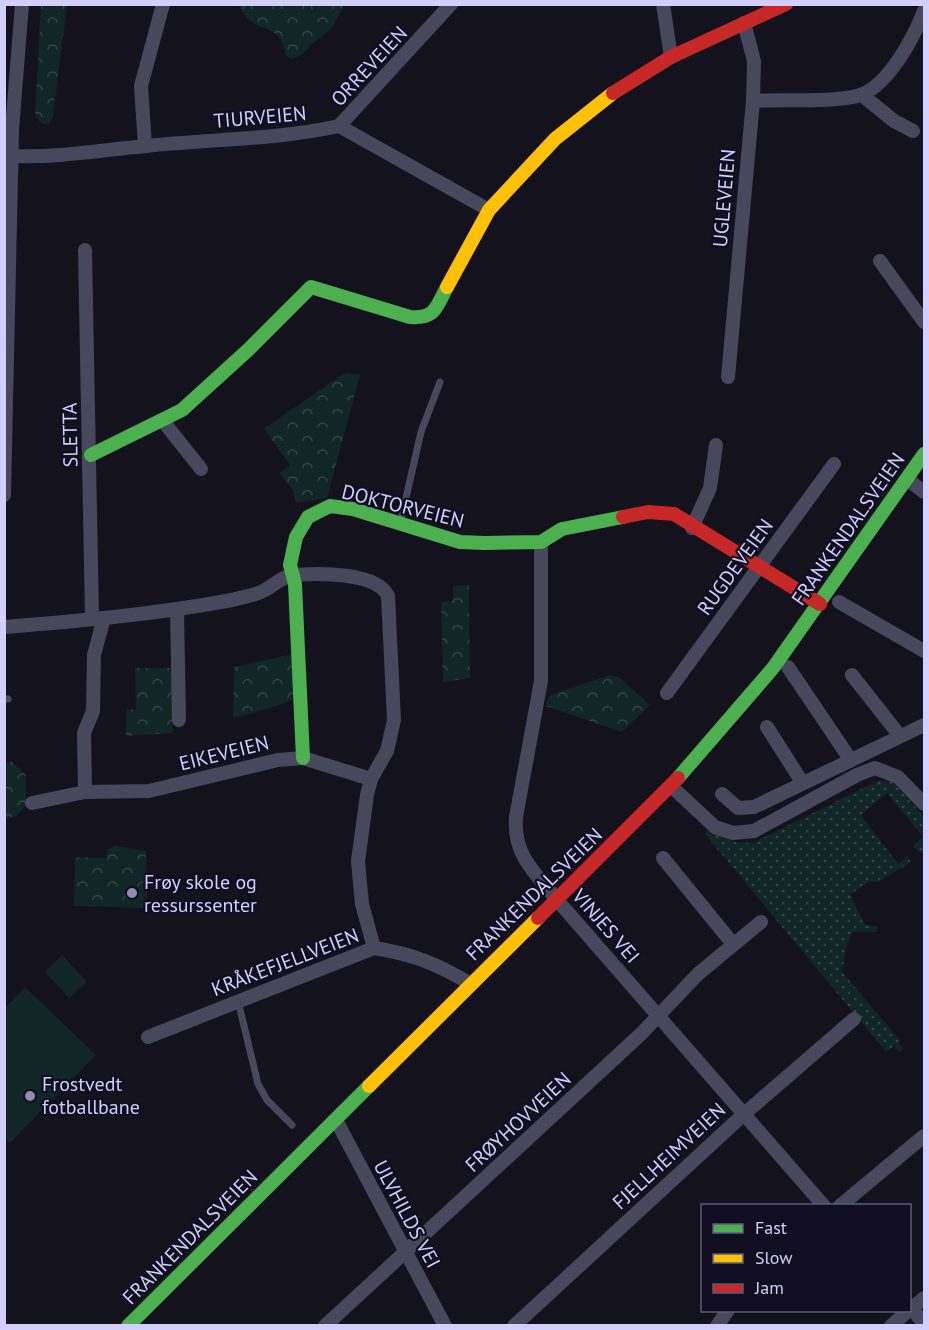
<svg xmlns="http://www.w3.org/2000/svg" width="929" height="1330" font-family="'PT Sans',sans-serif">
<defs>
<pattern id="grass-dots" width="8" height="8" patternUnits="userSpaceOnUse" patternTransform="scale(1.5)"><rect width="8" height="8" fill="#112626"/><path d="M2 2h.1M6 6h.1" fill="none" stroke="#334446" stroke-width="1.8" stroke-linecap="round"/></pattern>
<pattern id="forest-crowns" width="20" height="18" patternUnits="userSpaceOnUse" patternTransform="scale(1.5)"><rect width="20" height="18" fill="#112626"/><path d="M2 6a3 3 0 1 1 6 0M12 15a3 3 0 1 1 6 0" fill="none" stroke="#334446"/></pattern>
</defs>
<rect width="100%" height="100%" fill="#14121c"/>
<polygon fill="url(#grass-dots)" points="879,780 893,782 924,817 924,851 921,854 913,846 923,837 887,793 861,815 898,864 907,856 911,862 878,882 869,881 850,895 865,925 876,926 878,929 875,932 853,932 847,944 842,972 900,1040 898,1042 903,1049 899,1052 894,1046 886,1052 705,834 707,829 735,842 753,843"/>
<g fill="url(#forest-crowns)">
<path d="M 41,5 L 67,5 L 53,116 L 49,124 C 40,125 38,120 35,113 Z"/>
<path d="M 239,6 L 239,5 L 344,5 C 331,29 338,25 314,42 C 305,50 304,56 291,59 L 286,55 C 279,18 256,39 239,6 Z"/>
<polygon points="344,373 360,375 327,498 296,503 293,490 279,473 290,465 264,429"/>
<polygon points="469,585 470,678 443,682 441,602 453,601 453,586"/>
<polygon points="293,654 295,699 268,709 233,718 234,667"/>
<polygon points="135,668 172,668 173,733 126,736 126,710 136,709"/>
<polygon points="611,675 620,678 650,705 622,732 546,706 548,697 552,694"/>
<polygon points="5,762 12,762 26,775 26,805 17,816 5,819"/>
<polygon points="115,846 146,851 147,904 144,908 74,906 75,857 106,858 108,849"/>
</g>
<g fill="#112626">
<polygon points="62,955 87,982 69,998 45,972"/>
<polygon points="25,987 96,1055 10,1143 4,1137 5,1008"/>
</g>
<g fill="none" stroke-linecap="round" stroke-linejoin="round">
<g stroke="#48485c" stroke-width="7">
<polyline points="400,524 421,432 440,382"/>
<polyline points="4,699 8,699"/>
<polyline points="238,1001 258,1084 267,1100 292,1125"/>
</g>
<g stroke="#48485c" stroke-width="14">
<polyline points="663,4 671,57"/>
<polyline points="862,95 894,121 913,131"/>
<path d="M 753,101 C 778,99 843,103 863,94 C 890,82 914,37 924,11"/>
<polyline points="339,126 451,4"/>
<polyline points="145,146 141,86 163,4"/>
<path d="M 12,156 C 58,158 101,150 146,146 C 210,139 275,140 339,126 L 489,210"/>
<polyline points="85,250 92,618"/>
<polyline points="880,261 924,322"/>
<polyline points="728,377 753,101 754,61 744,23"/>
<polyline points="163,421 201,469"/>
<polyline points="907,479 924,492"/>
<polyline points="4,495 12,130 22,4"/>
<polyline points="692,528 710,488 716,445"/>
<path d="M 541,542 L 541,681 L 516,817 C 513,856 535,872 558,901 L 824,1206"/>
<polyline points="839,602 924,651"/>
<polyline points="177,610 179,720"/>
<path d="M 4,627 C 80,621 157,614 232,600 C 242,597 253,596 263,591 C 274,586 281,576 295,575 C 318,573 377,572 388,596 L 394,720 L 387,751 L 371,779 L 367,795 L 358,861 L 362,904 L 374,948"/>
<polyline points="788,667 850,759"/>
<polyline points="852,675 900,736"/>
<polyline points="667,693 834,464"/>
<polyline points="767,727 802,782"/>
<polyline points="671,786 715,827 733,833 754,831 857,775 875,768 898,777 924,804"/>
<polyline points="85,792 149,791 278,760 303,758 371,779"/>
<polyline points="722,794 738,808 754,807 924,725"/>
<polyline points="32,803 85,792 84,733 93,711 94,655 104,618"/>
<polyline points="663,858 733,944"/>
<path d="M 148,1037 L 374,948 C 413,954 437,964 471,984"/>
<polyline points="336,1120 445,1326"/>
<polyline points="840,1206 924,1136"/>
<polyline points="910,1306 924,1324"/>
<polyline points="910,1310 924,1298"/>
<polyline points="325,1326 642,1033 698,974 761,922"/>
<polyline points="514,1326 744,1114 854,1019"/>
<polyline points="717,1326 728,1310"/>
<polyline points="891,1326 909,1310"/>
</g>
<g stroke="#4caf50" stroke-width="14">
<path d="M 91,455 L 182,410 L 248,350 L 311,287 L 410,317 C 436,319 436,307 447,287"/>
<polyline points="303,758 295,584 290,565 296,537 308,517 330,506 353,509 460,542 485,543 541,542 562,529 623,517"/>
<polyline points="678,778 773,668 924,454"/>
<polyline points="128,1326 369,1086"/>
</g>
<g stroke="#ffc107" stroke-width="14">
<polyline points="447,287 489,210 555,139 613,93"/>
<polyline points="369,1086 538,918"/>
</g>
<g stroke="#c62828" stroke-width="14">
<polyline points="613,93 671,57 786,4"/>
<polyline points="623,517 648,512 674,514 820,604"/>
<polyline points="538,918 678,778"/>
</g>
</g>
<g fill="#908dae" stroke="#100e20" stroke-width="2">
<circle cx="132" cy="893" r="6"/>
<circle cx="30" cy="1096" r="6"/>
</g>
<g text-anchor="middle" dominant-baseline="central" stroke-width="4.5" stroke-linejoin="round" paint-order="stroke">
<g font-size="20" fill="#d2cffc" stroke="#100e20">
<text transform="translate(369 66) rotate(-47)">ORREVEIEN</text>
<text transform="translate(260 117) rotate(-5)">TIURVEIEN</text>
<text transform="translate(724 198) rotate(-85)">UGLEVEIEN</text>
<text transform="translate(70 435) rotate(-91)">SLETTA</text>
<text transform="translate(403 506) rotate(14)">DOKTORVEIEN</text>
<text transform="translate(848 529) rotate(-55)">FRANKENDALSVEIEN</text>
<text transform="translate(735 567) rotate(-54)">RUGDEVEIEN</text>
<text transform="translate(224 753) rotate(-14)">EIKEVEIEN</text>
<text transform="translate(534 894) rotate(-44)">FRANKENDALSVEIEN</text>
<text transform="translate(606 926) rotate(49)">VINJES VEI</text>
<text transform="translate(285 962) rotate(-21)">KRÅKEFJELLVEIEN</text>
<text transform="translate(518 1122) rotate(-43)">FRØYHOVVEIEN</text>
<text transform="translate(669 1156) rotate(-43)">FJELLHEIMVEIEN</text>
<text transform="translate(407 1214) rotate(62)">ULVHILDS VEI</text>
<text transform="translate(190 1237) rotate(-45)">FRANKENDALSVEIEN</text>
</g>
<g font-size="20" fill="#d2cffc" stroke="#100e20" text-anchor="start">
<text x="144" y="882">Frøy skole og<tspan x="144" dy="23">ressurssenter</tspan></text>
<text x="42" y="1084">Frostvedt<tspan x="42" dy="23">fotballbane</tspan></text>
</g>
</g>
<rect width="929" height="1330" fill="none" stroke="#d2cffc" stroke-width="12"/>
<rect x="701" y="1204" width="210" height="108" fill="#100e20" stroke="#5e5b78" stroke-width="1.5"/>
<rect x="713" y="1224" width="30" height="9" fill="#4caf50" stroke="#5e5b78" stroke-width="1.5"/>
<text x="755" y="1234" font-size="18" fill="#d2cffc">Fast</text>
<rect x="713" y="1254" width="30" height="9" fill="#ffc107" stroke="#5e5b78" stroke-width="1.5"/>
<text x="755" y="1264" font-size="18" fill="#d2cffc">Slow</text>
<rect x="713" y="1284" width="30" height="9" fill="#c62828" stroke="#5e5b78" stroke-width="1.5"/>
<text x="755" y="1294" font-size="18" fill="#d2cffc">Jam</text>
</svg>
